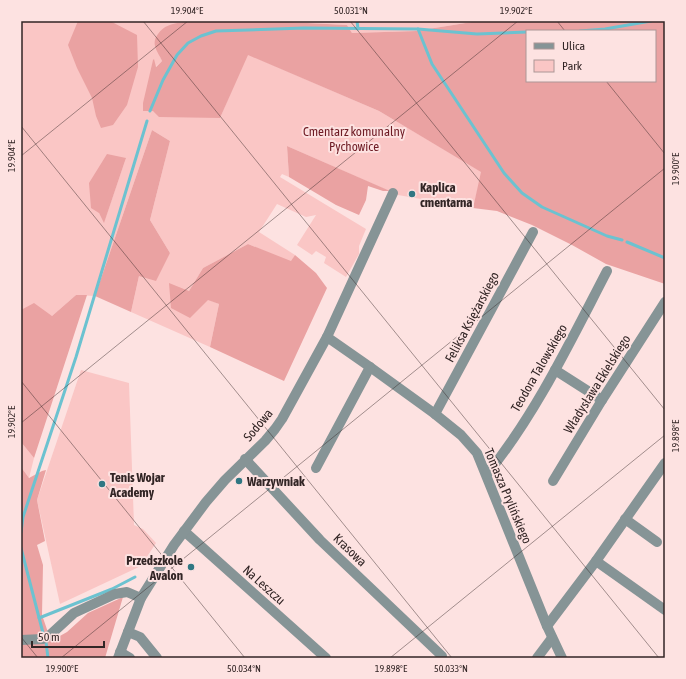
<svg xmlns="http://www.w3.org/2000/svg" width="686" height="679" font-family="'Asap Condensed',sans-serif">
<rect width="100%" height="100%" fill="#fde2e1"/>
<g fill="#fac6c5" fill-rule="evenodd">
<path d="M 21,21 L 208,21 L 188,23 L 166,41 L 160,56 L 162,61 L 155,67 L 153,111 L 220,118 L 247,54 L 379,111 L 482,172 L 473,208 L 398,195 L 287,146 L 289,177 L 282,174 L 280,177 L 366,229 L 359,246 L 359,254 L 346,277 L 324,263 L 326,257 L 316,251 L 312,255 L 297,245 L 316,215 L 306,217 L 277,204 L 259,232 L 295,255 L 291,262 L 248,244 L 203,268 L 189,291 L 170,283 L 219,304 L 210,347 L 131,312 L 139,276 L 170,253 L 150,220 L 170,141 L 152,130 L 95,296 L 76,295 L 52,316 L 22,311 ZM 126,158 L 104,222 L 99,213 Z"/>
<polygon points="267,21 478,21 416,31 352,33 347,25"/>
<polygon points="81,370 129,383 134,525 143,529 156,543 141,566 60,604 37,500"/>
<polygon points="21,442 34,458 29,478 21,467"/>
</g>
<g fill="#eaa2a2" fill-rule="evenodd">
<polygon points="78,21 110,21 137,35 138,67 127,105 113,125 101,128 96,116 92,98 77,68 68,45"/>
<path d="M 208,21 L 267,21 L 347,25 L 352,33 L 416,31 L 478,21 L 665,21 L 665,284 L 606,264 L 572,245 L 532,225 L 497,211 L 473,208 L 481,172 L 379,111 L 248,55 L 220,118 L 159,117 L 153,111 L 143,111 L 143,103 L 153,60 L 154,59 L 156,67 L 162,61 C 160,56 156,51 155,46 C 154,42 155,38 158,34 C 169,18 191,24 208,21 ZM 527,31 L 655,31 L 655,81 L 527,81 Z"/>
<polygon points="152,130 170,141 150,220 170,253 156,281 139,276 131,312 95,296"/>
<polygon points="287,146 390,191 383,191 368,186 366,200 359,215 336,205 289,177"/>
<polygon points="107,154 126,158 104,223 99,213 91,208 89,183"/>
<polygon points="248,244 291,261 295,255 316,273 327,288 284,381 210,347 219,304 208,300 190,318 171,308 169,283 189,291 203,268"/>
<polygon points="76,295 87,295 34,458 21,442 21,310 34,303 52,316"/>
<polygon points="21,467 29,478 42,471 46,470 37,500 45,541 37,545 43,565 42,615 51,641 67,632 88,613 123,597 105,658 21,658"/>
</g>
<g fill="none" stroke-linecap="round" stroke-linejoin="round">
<g stroke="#6cc2d0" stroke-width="3">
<polyline points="357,21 358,29"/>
<polyline points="418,29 432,64 504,173 522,193 542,207 607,236 622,240"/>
<polyline points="580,31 605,29 651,21"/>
<polyline points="150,111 163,80 177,55 188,43 201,36 216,31 304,28 418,29 477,34 527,32"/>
<polyline points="627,242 665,258"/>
<polyline points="21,532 23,517 76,357 147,121"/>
<polyline points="21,548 43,633"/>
<polyline points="39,618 112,589 135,577"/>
<polyline points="46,642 48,658"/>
</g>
<g stroke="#869496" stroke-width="10">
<polyline points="327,337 370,367 435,414 461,435 477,453 547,626 562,658"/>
<polyline points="555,370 602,400"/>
<polyline points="435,414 533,232"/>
<polyline points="245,459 320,540 442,656"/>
<polyline points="316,468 370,367"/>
<path d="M 487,474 C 536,414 571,340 607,271"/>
<polyline points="553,481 602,400 665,302"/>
<polyline points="625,519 657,542"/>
<polyline points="184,531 326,658"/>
<polyline points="596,561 665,610"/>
<polyline points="547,626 596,561 665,463"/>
<polyline points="128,632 140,637 157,658"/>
<polyline points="21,640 43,639 50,635 74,613 115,594 127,592 141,598"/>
<polyline points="120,652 130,658"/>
<polyline points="118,658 141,598 174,545 206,502 225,480 265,441 275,429 282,419 327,337 393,193"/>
<polyline points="537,658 552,638"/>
</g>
</g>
<path fill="none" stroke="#322525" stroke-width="1" stroke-opacity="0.45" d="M 143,21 L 659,658M 350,21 L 665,410M 557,21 L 565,31M 606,81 L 665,154M 21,126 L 452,658M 21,156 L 188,21M 21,381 L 245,658M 21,423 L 518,21M 21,637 L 38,658M 61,658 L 665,168M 390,658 L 665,435"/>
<g fill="#307783" stroke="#fde2e1" stroke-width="1.5">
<circle cx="412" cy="194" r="4"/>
<circle cx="239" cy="481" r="4"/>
<circle cx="102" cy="484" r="4"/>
<circle cx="191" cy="567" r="4"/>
</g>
<g text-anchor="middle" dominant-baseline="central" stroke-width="4" stroke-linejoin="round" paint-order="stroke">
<g font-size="13" fill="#6f1c25" stroke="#fde2e1">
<text x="354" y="131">Cmentarz komunalny<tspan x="354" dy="15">Pychowice</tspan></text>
</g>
<g font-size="13" font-weight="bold" fill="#322525" stroke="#fde2e1" text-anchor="start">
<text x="420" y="187">Kaplica<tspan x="420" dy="15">cmentarna</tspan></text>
<text x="110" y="477">Tenis Wojar<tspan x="110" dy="15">Academy</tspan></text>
<text x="247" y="481">Warzywniak</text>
<text x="183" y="560" text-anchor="end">Przedszkole<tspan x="183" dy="15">Avalon</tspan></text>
</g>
<g font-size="13" fill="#322525" stroke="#fde2e1">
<text transform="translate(472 317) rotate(-62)">Feliksa Księżarskiego</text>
<text transform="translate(539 368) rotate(-60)">Teodora Talowskiego</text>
<text transform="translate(597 384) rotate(-58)">Władysława Ekielskiego</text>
<text transform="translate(258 425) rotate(-50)">Sodowa</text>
<text transform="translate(508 496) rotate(67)">Tomasza Prylińskiego</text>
<text transform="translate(350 550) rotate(44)">Krasowa</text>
<text transform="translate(264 585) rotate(42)">Na Leszczu</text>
</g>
</g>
<rect width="686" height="679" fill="none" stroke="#fde2e1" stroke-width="44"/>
<rect x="526" y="30" width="130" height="52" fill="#fde2e1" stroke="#ac9696"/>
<rect x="534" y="43" width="20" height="6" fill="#869496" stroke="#ac9696"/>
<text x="562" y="50" font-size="12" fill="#322525">Ulica</text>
<rect x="534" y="60" width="20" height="12" fill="#fac6c5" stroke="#ac9696"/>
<text x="562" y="70" font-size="12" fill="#322525">Park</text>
<path d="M32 641v6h72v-6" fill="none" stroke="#322525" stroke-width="2"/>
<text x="38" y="641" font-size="12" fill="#322525" stroke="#fde2e1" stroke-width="3" paint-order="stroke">50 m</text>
<rect x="22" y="22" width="642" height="635" fill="none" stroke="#322525" stroke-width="1.5"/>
<g font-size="10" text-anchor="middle" fill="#322525">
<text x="187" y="14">19.904°E</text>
<text x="351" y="14">50.031°N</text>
<text x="516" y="14">19.902°E</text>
<text transform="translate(11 156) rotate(-90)" y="4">19.904°E</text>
<text transform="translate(675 169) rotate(-90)" y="4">19.900°E</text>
<text transform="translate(11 422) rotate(-90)" y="4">19.902°E</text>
<text transform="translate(675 436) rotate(-90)" y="4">19.898°E</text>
<text x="62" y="672">19.900°E</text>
<text x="244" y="672">50.034°N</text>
<text x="391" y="672">19.898°E</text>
<text x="451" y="672">50.033°N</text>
</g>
</svg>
